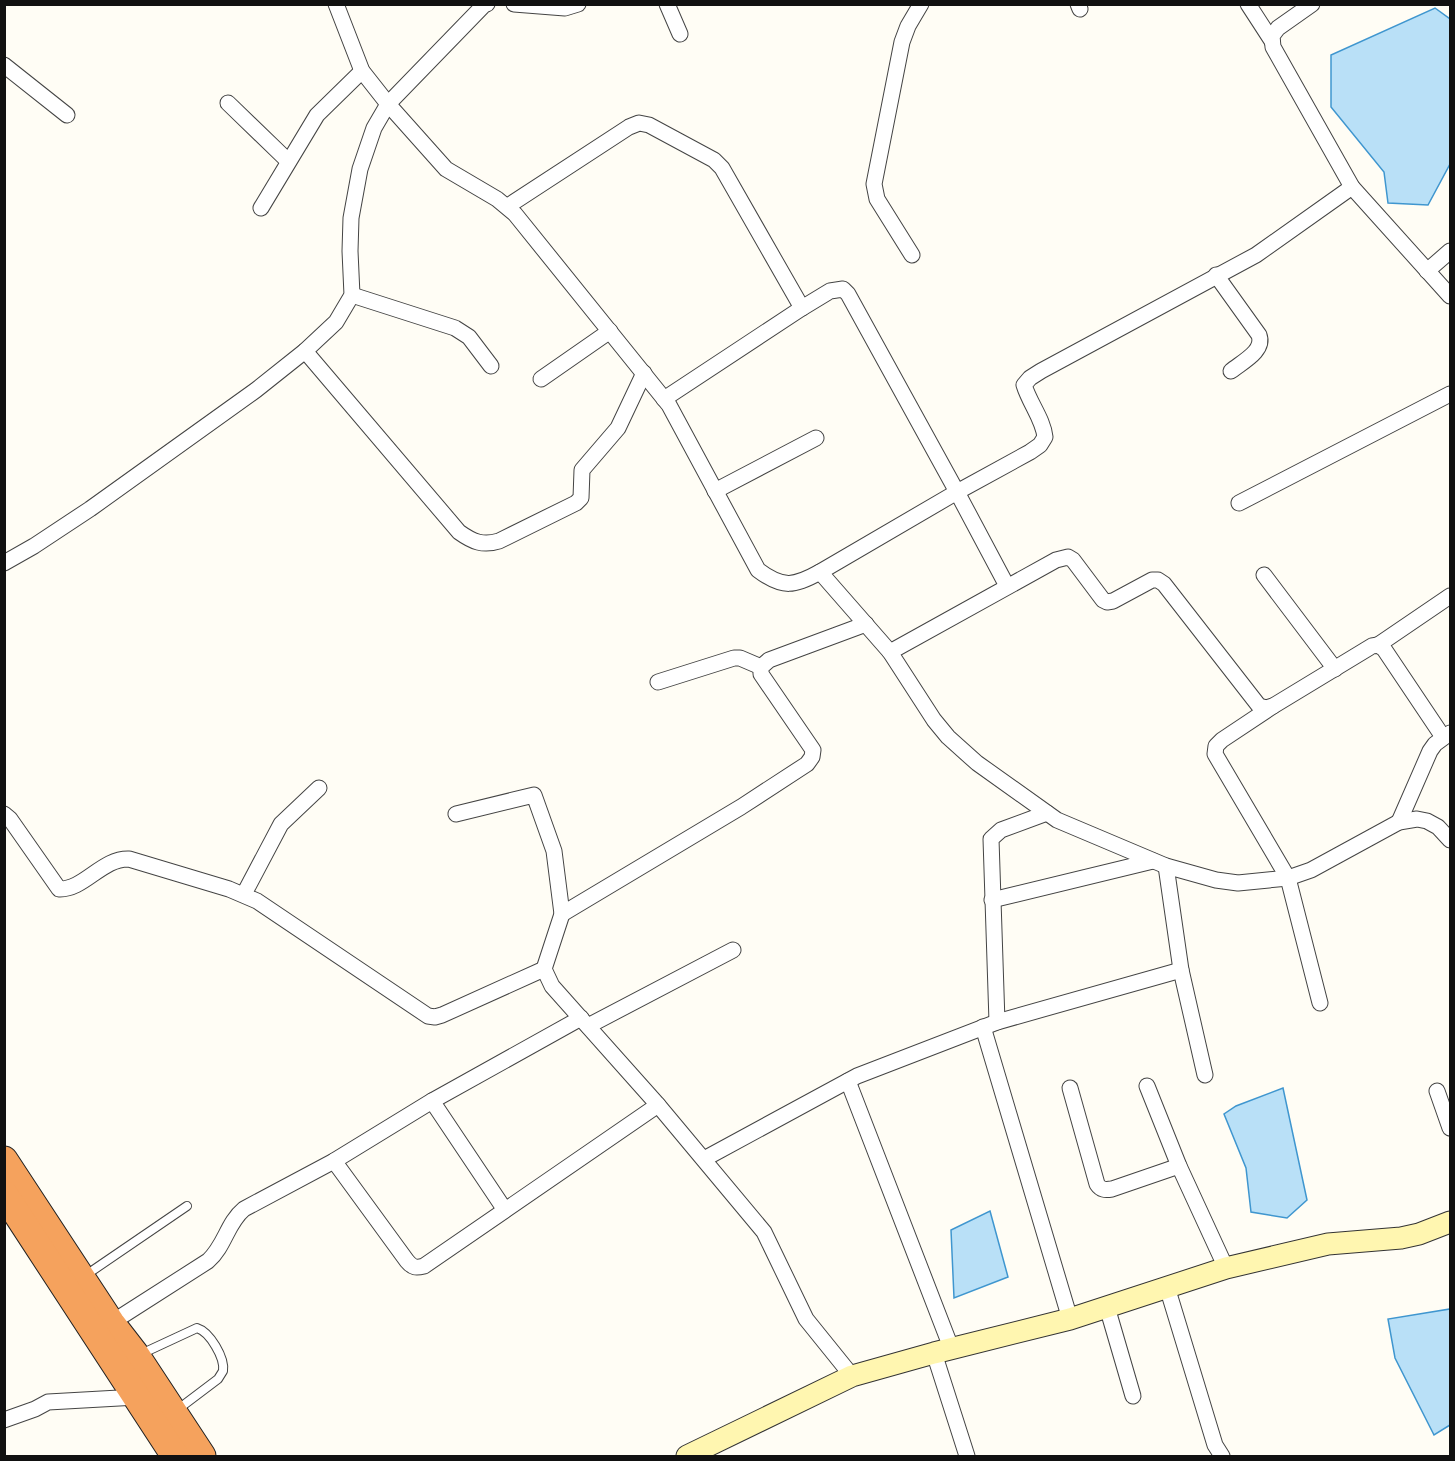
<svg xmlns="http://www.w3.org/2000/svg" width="1455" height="1461" font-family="'Libre Baskerville',serif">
<rect width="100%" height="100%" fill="#fffdf5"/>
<g fill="#b9e0f7" stroke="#3f96cf" stroke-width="1.5">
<polygon points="1435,8 1450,19 1450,164 1428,205 1388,203 1384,172 1331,107 1331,55"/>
<polygon points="1283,1088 1307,1200 1287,1218 1251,1212 1246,1168 1224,1114 1236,1106"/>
<polygon points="990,1211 1008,1277 954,1298 951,1230"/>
<polygon points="1450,1309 1450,1425 1434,1435 1395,1358 1388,1319"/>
</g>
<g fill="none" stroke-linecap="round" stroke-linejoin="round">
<g stroke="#444" stroke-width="10">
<g id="lane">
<polyline points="86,1275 187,1206"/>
<path d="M 141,1354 L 197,1328 C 210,1332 225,1358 223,1371 L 218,1379 L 177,1410"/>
</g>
</g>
<g stroke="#444" stroke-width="17">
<g id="street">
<path d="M 336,4 L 362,71 L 388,104 L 446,169 L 497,199 L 515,214 L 669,405 L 758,570 C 783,589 795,586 820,572 L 957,492 L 1030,452 L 1040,445 L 1045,437 C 1043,419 1030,404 1024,385 L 1030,378 L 1041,371 L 1256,255 L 1352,187"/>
<polyline points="514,4 565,8 578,4"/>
<polyline points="667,4 680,34"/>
<polyline points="1078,4 1080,9"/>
<polyline points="1248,4 1272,41"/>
<polyline points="1312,4 1278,28 1272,36 1273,47 1352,187 1450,296"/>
<polyline points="4,65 67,115"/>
<polyline points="228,103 288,161"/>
<polyline points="508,206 629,127 639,123 649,125 714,160 722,168 802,308"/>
<polyline points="261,208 317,115 362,71"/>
<polyline points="912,255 877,199 874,184 902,42 908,26 921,4"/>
<polyline points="1427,271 1450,251"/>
<path d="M 1216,275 L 1259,335 C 1265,351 1242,362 1231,371"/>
<polyline points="352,295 455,328 469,337 491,366"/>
<path d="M 305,351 L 459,532 C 473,542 483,546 499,541 L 576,503 L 581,498 L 582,470 L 618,428 L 644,373"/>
<polyline points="541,379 610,331"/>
<polyline points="664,399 802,308 830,291 843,289 848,294 957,492 1007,586"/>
<polyline points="715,491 816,438"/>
<polyline points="1239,503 1450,394"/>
<polyline points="4,563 34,546 90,509 256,390 305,351 336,322 352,295 350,251 351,218 360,169 374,128 388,104 484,5 487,4"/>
<polyline points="820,572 890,652 934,720 948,737 977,763 1057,820 1166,866 1216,880 1238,883 1288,878 1311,870 1399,822 1417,819 1427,821 1438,827 1450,840"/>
<polyline points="1264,575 1335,669"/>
<polyline points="1378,645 1450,596"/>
<polyline points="890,652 1056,560 1068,557 1073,560 1103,600 1107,602 1113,601 1152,580 1158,580 1164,584 1259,706 1266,708 1273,706 1372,646 1378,645 1384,649 1443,737"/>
<polyline points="658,682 734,658 740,658 761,667"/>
<polyline points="1273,706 1222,740 1216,746 1215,754 1288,878 1320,1003"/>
<path d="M 4,814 L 10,819 L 59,889 C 84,890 102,858 129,859 L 229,889 L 257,901 L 428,1016 L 435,1017 L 442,1015 L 544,969"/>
<polyline points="456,814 534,795 554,851 562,914 544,969 552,986 658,1105 764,1232 806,1319 852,1376"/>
<polyline points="1399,822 1430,751 1435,744 1450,733"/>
<polyline points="1166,866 1181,970 1205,1075"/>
<polyline points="244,894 281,824 319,788"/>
<polyline points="992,900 1153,861"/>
<polyline points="562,914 741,807 807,764 812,757 813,750 761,674 761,667 769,660 866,624"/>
<polyline points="997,1022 991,839 1001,830 1047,813"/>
<polyline points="588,1026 733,950"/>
<polyline points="983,1027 1070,1319"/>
<polyline points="848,1081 952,1350"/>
<polyline points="1147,1086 1179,1166 1226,1268"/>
<path d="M 1070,1088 L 1097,1184 C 1101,1190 1105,1190 1112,1189 L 1179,1166"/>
<polyline points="1437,1091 1450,1128"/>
<polyline points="432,1101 505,1210"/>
<polyline points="704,1159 857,1076 997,1022 1181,970"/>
<path d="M 334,1161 L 407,1261 C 413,1268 416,1268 424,1266 L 658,1105"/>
<polyline points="1167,1287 1215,1445 1222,1456"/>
<polyline points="1107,1307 1133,1396"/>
<path d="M 111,1323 L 208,1261 C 225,1246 227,1223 244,1209 L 334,1161 L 432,1101 L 581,1018"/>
<polyline points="934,1353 967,1456"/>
<polyline points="4,1420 35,1409 48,1402 137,1397"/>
</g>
</g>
<g stroke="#333" stroke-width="23">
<polyline id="secondary" points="687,1456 852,1376 934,1353 1070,1319 1226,1268 1328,1244 1401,1238 1419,1234 1450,1222"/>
</g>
<g stroke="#222" stroke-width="29">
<g id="highway">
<polyline points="4,1160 111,1323 135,1354 202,1456"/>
<polyline points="4,1194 175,1456"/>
</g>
</g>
<use href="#lane" stroke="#fff" stroke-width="8"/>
<use href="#street" stroke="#fff" stroke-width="15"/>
<use href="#secondary" stroke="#fff6b0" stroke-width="21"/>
<use href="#highway" stroke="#f5a25d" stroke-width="27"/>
</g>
<rect width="1455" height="1461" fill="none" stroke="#111111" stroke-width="12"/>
</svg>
